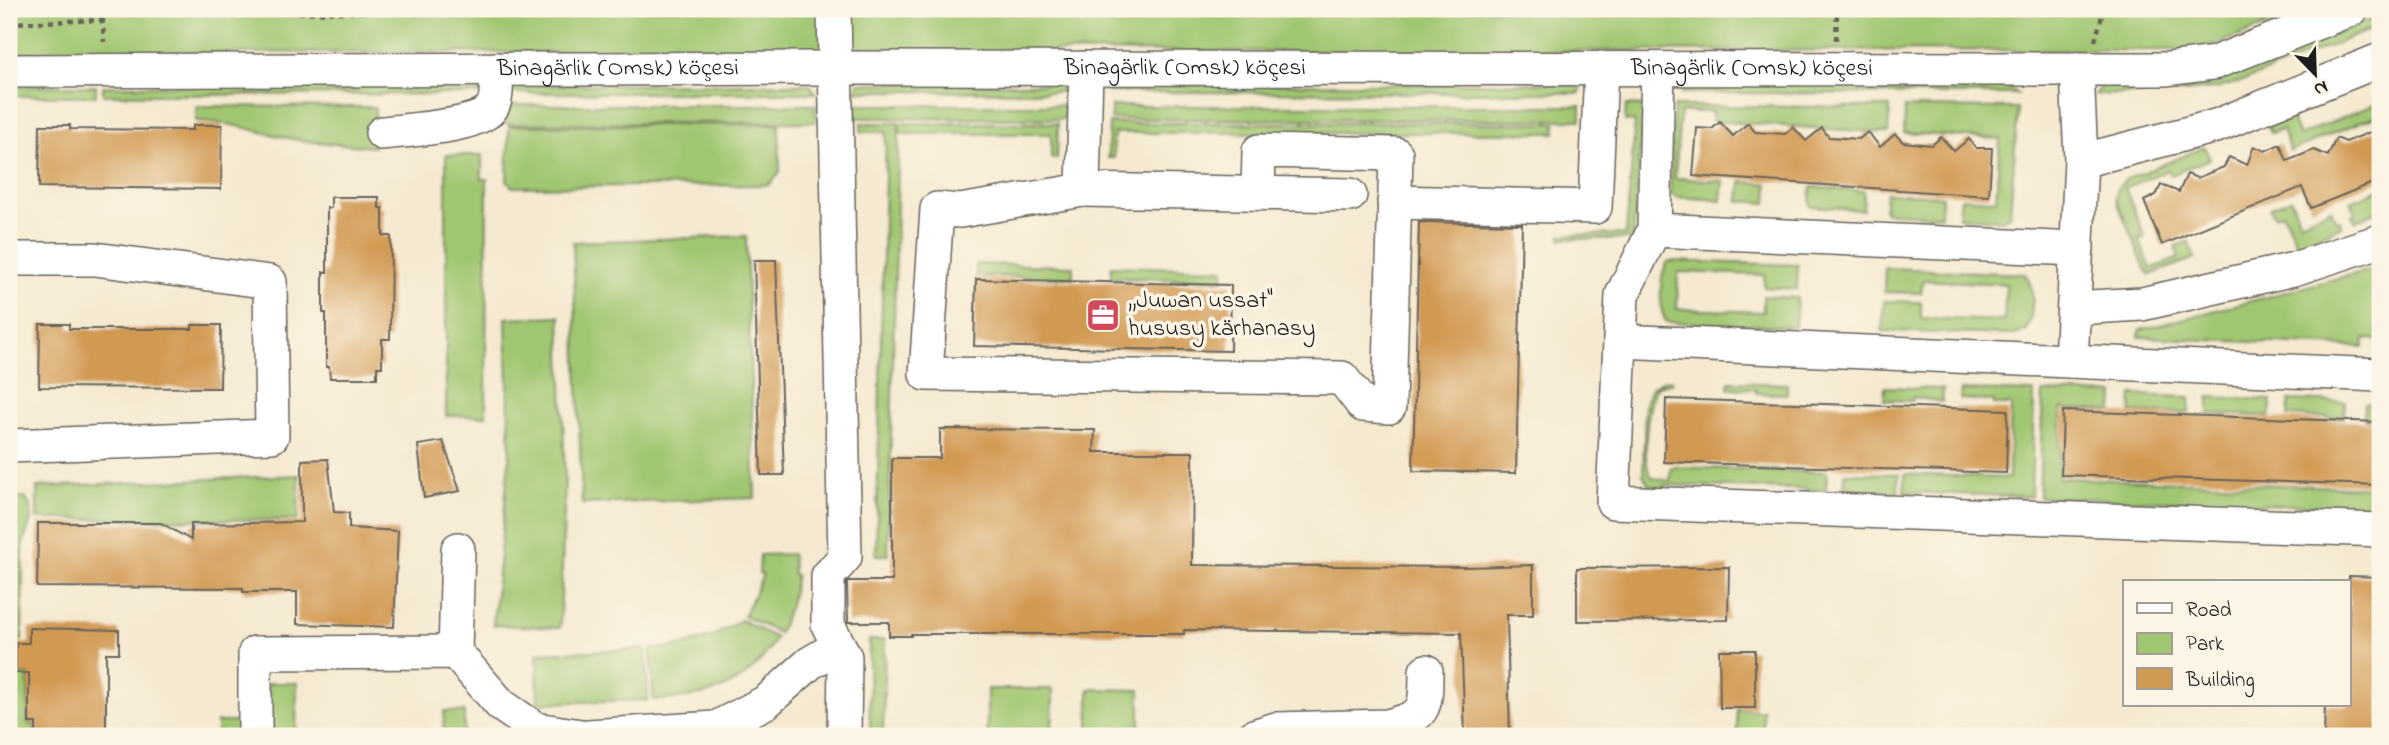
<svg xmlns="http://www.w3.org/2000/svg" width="2389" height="745" font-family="'Indie Flower',sans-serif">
<rect width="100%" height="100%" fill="#fcf5e5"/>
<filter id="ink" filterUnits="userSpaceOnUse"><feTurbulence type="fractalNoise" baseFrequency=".0143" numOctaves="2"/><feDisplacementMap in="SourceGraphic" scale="14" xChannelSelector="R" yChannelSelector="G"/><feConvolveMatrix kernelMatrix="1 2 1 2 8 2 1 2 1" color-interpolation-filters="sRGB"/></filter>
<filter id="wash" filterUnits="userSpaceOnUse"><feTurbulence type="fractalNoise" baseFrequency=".00686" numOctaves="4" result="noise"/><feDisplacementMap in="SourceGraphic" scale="28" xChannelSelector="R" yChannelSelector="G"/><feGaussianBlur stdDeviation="1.57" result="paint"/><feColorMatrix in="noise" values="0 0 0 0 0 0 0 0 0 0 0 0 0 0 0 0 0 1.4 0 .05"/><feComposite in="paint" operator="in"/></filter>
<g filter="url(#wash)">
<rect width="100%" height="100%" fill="#f5e9d0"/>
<g fill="#a0c671" stroke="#5e7146" stroke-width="2">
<polygon points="9,9 2310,9 2207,48 2190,50 9,53"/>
<polygon points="2380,16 2380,26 2246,80 2219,88 2184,92 2095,95 2100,87 2105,84 2204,80 2230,75"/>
<polygon points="858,83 1060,84 1064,92 855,91"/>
<polygon points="1580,83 1580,93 1109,92 1117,85"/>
<polygon points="1694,83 2004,84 2017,94 1681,93"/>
<polygon points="807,84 810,85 816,93 509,93 516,85"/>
<polygon points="472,85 479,89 480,94 103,95 103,86"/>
<rect x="9" y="86" width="87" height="10"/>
<polygon points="2380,102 2380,114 2290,151 2282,130 2271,133 2266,122 2289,112 2299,136"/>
<polygon points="506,105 816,105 816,122 506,124"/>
<polygon points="855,105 1064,105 1064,119 855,118"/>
<polygon points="1626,105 1643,106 1633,239 1561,239 1561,235 1626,234 1635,122 1625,121"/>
<path d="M 196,106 L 375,107 L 374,147 C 347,144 319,144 293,139 C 261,133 227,121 196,121 Z"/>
<polygon points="1111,106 1581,106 1581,120 1111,119"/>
<polygon points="1674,106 1890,107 1888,133 1712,121 1712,112 1680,112 1675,178 1723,181 1721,200 1675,197 1670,193"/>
<polygon points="1905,107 2018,108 2010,214 2003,220 1959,217 1961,198 1996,200 2000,139 1904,133"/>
<polygon points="899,123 888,555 876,555 886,132 861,132 861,123"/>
<polygon points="900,123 1058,123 1057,159 1051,158 1051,134 900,134"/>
<polygon points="1109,123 1556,123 1556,124 1555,133 1114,133 1114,158 1108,158"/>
<polygon points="779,124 780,173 768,185 512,187 507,180 509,126"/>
<polygon points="2205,147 2210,159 2171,175 2168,170 2125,188 2145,237 2139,239 2151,269 2179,258 2175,246 2188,241 2195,258 2150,275 2146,271 2116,199 2117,189 2125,180"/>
<polygon points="446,155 482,155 482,179 487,179 486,416 446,416"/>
<polygon points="1741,182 1768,184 1767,203 1739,201"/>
<polygon points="1811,187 1864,191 1863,210 1810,206"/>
<polygon points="2380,189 2380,210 2355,221 2352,215 2356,213 2351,201"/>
<polygon points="1886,193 1942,196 1941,216 1884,212"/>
<polygon points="2291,199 2300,222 2331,209 2336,221 2340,220 2342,226 2297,245 2283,213 2274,216 2270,207"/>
<polygon points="746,236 755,498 582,504 573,242"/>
<path d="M 1669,261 L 1798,265 L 1797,289 L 1764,287 L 1764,275 L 1678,272 L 1677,309 L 1763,312 L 1763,296 L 1797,298 L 1795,327 L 1667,322 C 1658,313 1659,270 1669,261 Z"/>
<polygon points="976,264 1073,266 1073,278 976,276"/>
<polygon points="1111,266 1223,269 1223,280 1111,278"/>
<polygon points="2380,267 2380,340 2365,339 2364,347 2139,337 2140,330"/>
<path d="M 1885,268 L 2025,274 C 2036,287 2033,315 2027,330 L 2015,335 L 1882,331 L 1884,301 L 1921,302 L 1921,318 L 2004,321 L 2006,284 L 1923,280 L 1921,293 L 1884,292 Z"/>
<polygon points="560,316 565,481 560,628 493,625 510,451 506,318"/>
<path d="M 1665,380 L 1672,380 L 1672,383 L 1657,386 C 1647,402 1640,465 1653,478 L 1670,481 L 1671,467 L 1827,472 L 1826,490 L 1664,485 L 1664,489 L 1648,485 L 1643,474 L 1645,404 L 1652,387 Z"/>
<polygon points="1729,382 1787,384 1787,394 1756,393 1756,389 1728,388"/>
<polygon points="1885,387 1943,389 1942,402 1913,397 1912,401 1884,400"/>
<polygon points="1961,390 2034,392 2031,497 1904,492 1905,474 2009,478 2011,405 1994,405 1994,401 1960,399"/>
<polygon points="2043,392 2114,394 2113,411 2061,409 2059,478 2380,488 2380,508 2039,497"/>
<polygon points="2132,395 2190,397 2189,413 2131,412"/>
<polygon points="2209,397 2271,400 2270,416 2209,414"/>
<polygon points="2289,400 2345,402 2344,418 2288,416"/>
<polygon points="2365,403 2380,403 2380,420 2364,419"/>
<polygon points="1845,473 1899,474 1898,493 1844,490"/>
<polygon points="299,475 298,520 37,519 37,487"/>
<polygon points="9,495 25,498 29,504 32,517 23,544 22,640 14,641 13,646 9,646"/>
<polygon points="792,554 793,574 796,575 790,605 779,633 744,616 763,575 759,573 760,555"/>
<path d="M 741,620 L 776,638 C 749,688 706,699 653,700 L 651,649 C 685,648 712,639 741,620 Z"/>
<polygon points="869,640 885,640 883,736 870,736"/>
<polygon points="646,649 648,700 538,703 537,653"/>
<polygon points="9,673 28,674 28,724 34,724 34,736 9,736"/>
<polygon points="268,683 297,683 296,736 267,736"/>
<polygon points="987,689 1053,689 1052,736 987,736"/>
<polygon points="1089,689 1140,690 1140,736 1089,736"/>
<rect x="1737" y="710" width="26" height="26"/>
<polygon points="444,711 464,712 464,736 443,736"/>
<rect x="217" y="722" width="23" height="14"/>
</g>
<g id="blocks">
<g fill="#d19a53">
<polygon points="1720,122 1733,136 1748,123 1755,132 1785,134 1793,127 1806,141 1822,128 1829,137 1859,139 1868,132 1880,147 1895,134 1903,142 1932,145 1941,137 1954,151 1969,139 1976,148 1992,148 1989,196 1693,176 1697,128 1712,129"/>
<polygon points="40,125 70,125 70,129 193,130 193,125 222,125 221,189 39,187"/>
<polygon points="2380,128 2380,180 2311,208 2302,187 2162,245 2144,201 2156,195 2161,185 2179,192 2187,174 2197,178 2224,167 2229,157 2247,165 2254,146 2265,151 2280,144 2287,161 2314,150 2328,156 2336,138 2346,142"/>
<polygon points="331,197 379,197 379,208 383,208 383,236 391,236 390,339 382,339 382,367 377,367 377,378 330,378 329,367 326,367 326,313 323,313 323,272 327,272 327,208 331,208"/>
<polygon points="1419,222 1522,224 1516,473 1413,471"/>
<polygon points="754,260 776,260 784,475 761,475"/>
<polygon points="976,279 1231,285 1230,351 974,346"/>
<polygon points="40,324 69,324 69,329 192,329 192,325 221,325 220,388 39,387"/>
<polygon points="1666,399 2008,410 2006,473 1664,462"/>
<polygon points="2063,411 2380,422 2380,485 2061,475"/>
<polygon points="940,429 1095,430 1094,452 1193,452 1192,565 1468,567 1533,565 1533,615 1507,615 1510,736 1465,736 1461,633 1184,630 1184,634 911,634 911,636 889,636 889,622 848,622 847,583 849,581 892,581 892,458 940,458"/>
<polygon points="443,441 460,491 424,498 418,445"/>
<polygon points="328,459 334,512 349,513 349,528 398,531 394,627 297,624 297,592 243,592 243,588 37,587 38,523 161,523 191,540 191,524 302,522 302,460"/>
<polygon points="1729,567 1728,620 1577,621 1577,568"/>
<polygon points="2349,576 2380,577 2380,736 2324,736 2325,705 2349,705"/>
<polygon points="29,628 119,630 119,653 106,653 106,736 36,736 36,723 29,723 29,673 16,673 16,643 29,643"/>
<polygon points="1719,650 1755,650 1755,708 1720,708"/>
</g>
</g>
</g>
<g filter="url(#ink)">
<use href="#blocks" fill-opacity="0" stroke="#68645b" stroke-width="2"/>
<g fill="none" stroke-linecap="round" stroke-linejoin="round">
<g stroke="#68645b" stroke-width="36">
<g id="minor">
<polyline points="834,9 845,557 828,576 828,625 845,657 844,736"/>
<polyline points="1086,68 1083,190 1350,195"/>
<path id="s1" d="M 9,71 L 834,68 L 2167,69 L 2214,63 L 2352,9"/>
<path d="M 382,133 C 405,130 481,127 492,107 C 498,98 496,80 496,69"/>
<polyline points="2081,161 2216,126 2380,60"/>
<polyline points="1083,190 960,211 937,209 926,374 1342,378 1363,405 1389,407 1396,154 1259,151 1258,193"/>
<polyline points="1394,202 1595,207 1601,68"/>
<polyline points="1654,230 1658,69"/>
<polyline points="2077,249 1654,230 1622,295 1613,502 2380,530"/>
<polyline points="9,259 95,259 270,282 272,436 9,446"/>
<polyline points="2074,308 2142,304 2294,269 2380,241"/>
<polyline points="1620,341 2380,375"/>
<polyline points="2071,361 2081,161 2077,69"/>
<polyline points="455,652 458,549"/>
<polyline points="255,736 255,653 455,652 501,705 536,729 581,736"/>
<polyline points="588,736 716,728 766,702 810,663 839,646"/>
<path d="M 1254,736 L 1276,729 L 1387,726 C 1426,716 1426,710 1426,671"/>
</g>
</g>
<g stroke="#68645b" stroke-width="4.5" stroke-dasharray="5 5" stroke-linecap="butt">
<polyline points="102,9 104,42"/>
<polyline points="273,9 273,13 657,9"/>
<polyline points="9,23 103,20"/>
<polyline points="1836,40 1837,9"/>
<polyline points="2095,41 2104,9"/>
</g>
<use href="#minor" stroke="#fff" stroke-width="33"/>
</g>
</g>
<defs>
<g id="office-square" transform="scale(1.75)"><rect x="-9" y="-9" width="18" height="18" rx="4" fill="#d1495b" stroke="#fcf5e5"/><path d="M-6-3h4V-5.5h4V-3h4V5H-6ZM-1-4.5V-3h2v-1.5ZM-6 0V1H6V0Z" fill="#fff"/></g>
</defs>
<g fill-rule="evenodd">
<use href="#office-square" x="1103" y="315"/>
</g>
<g text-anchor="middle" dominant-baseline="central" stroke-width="7" stroke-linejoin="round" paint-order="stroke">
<g font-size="24" fill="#1c1c1c" stroke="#fcf5e5">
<text stroke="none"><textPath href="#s1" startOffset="1176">Binagärlik (Omsk) köçesi</textPath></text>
<text stroke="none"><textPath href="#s1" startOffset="609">Binagärlik (Omsk) köçesi</textPath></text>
<text stroke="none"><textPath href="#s1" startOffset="1743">Binagärlik (Omsk) köçesi</textPath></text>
</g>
<g font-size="24" fill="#1c1c1c" stroke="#fcf5e5" text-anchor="start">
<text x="1128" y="301">,,Juwan ussat"<tspan x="1128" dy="28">hususy kärhanasy</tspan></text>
</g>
</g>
<rect width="2389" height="745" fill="none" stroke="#fcf5e5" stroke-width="35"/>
<rect x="2123" y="580" width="228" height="126" fill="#fcf5e5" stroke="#a29e95" stroke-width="2"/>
<rect x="2137" y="603" width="35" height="10" fill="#ffffff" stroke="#a29e95" stroke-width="2"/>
<text x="2186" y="616" font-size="21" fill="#1c1c1c">Road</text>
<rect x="2137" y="633" width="35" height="21" fill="#a0c671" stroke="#a29e95" stroke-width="2"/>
<text x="2186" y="650" font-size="21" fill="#1c1c1c">Park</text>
<rect x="2137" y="668" width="35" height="21" fill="#d19a53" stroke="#a29e95" stroke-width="2"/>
<text x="2186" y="686" font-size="21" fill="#1c1c1c">Building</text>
<g transform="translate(2315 74) rotate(157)" stroke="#fcf5e5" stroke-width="5" paint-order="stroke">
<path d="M0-5L12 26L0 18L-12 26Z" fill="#1c1c1c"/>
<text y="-10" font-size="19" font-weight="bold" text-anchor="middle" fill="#1c1c1c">N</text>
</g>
</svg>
